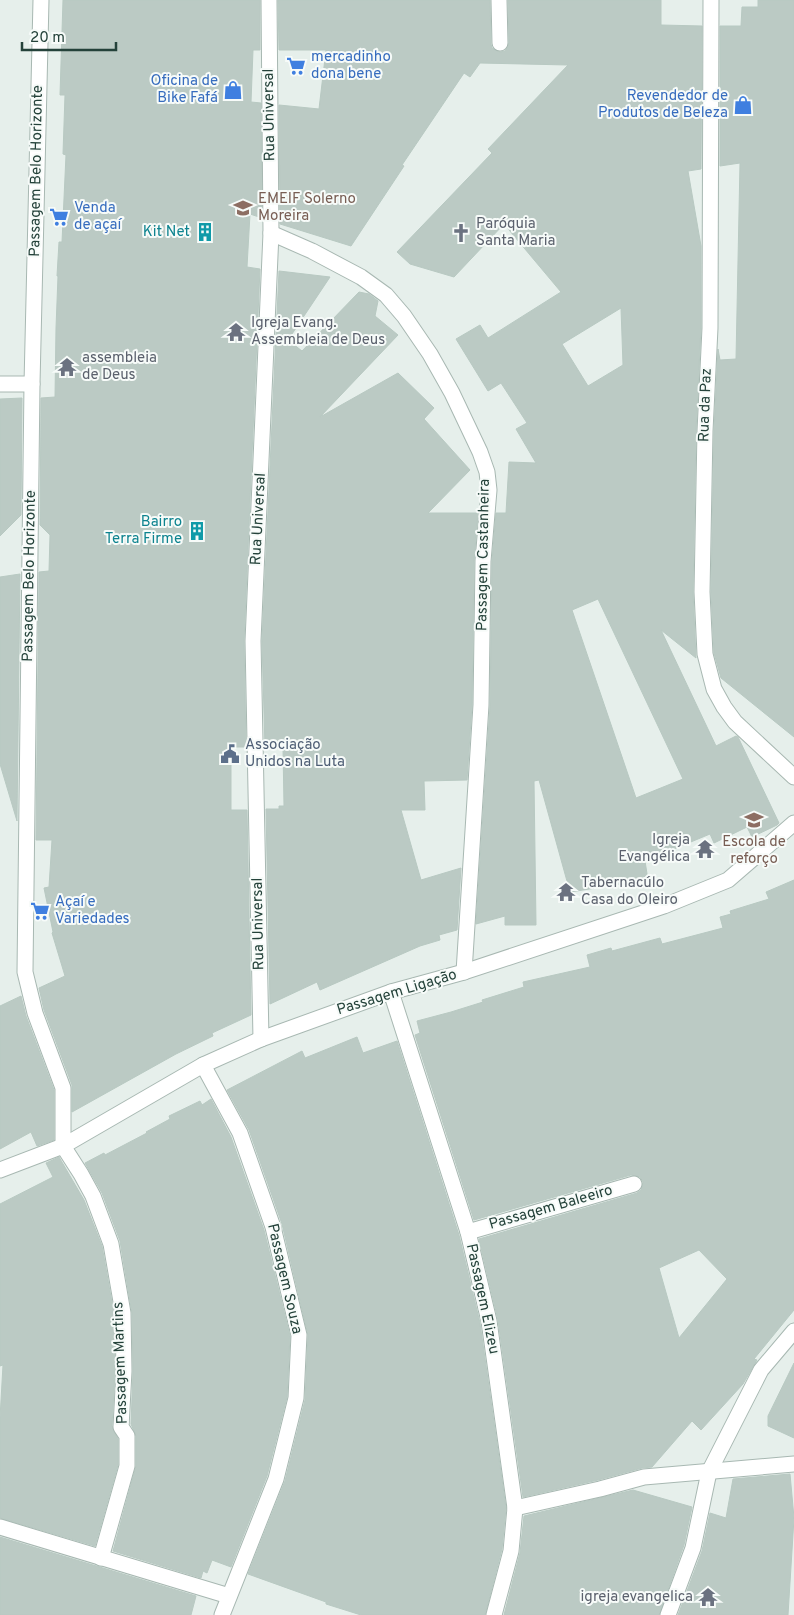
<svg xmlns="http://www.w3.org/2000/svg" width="794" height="1615" font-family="Overpass,sans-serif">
<rect width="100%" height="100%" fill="#e6efeb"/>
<g fill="#bbcac4" stroke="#b8c9c2" fill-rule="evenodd">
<polygon points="63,0 260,0 260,50 253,50 251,102 261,103 262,218 250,214 247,267 260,269 244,641 246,747 231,747 231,810 247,810 251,1015 212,1033 213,1036 176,1054 72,1112 72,1085 44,1010 39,988 65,976 52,933 53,932 44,888 49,887 52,840 36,840 39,572 49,571 50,535 40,525 41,398 55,397 56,328 58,276 57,276 59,242 62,242 66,155 63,154 65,95 60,95"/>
<path d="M 278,0 L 490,0 L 491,44 L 492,48 L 500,52 L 505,51 L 509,43 L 508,0 L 661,0 L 661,25 L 702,26 L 701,169 L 688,171 L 701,246 L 701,328 L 696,431 L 693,592 L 696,658 L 661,630 L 716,746 L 736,736 L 738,737 L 779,823 L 777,825 L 752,837 L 747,827 L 714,843 L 710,834 L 645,861 L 648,880 L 570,892 L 539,780 L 534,781 L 536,925 L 505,925 L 505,916 L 476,924 L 490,706 L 492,561 L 496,513 L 506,513 L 509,462 L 536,463 L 516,429 L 527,423 L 501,383 L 488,391 L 456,339 L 480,325 L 488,338 L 561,292 L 504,224 L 454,277 L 410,264 L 397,252 L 492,153 L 488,149 L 568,65 L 480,63 L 470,77 L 464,73 L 402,165 L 404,166 L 351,246 L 280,224 L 279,105 L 319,109 L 326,50 L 279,50 ZM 621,308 L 623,365 L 588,386 L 562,344 ZM 598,599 L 683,779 L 636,798 L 572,610 Z"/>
<polygon points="758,0 794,0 794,737 721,678 714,653 711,592 714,431 718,349 720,360 736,359 740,163 720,166 720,26 741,26 742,7 758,7"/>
<polygon points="279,271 330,277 288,340 302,351 359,292 369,294 378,301 375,316 398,335 320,417 398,373 434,408 424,419 470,470 428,513 478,513 474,561 472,705 467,780 424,781 425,810 401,810 421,880 461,868 457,930 439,935 440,940 420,946 320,990 317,982 270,1004 266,809 279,809 279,806 284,806 283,748 265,748 262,641"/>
<polygon points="22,398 21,515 0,536 0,399"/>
<polygon points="20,574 17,821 0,764 0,577"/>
<path d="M 794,880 L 794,1310 L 754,1359 L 757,1360 L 743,1384 L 701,1430 L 692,1421 L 652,1467 L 642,1468 L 598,1480 L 523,1497 L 498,1320 L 479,1239 L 637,1193 L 641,1190 L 643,1182 L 640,1177 L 631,1175 L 474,1220 L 415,1035 L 420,1033 L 417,1021 L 451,1012 L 483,1002 L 482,1000 L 524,987 L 523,982 L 590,967 L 587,955 L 611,948 L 612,951 L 660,938 L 662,944 L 723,928 L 720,917 L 731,914 L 730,911 L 769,899 L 766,892 ZM 699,1250 L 727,1279 L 679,1338 L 659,1268 Z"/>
<polygon points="21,996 26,1016 54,1090 54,1140 37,1146 31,1132 0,1149 0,1006"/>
<polygon points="357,1037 363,1053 397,1041 459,1235 480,1323 506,1508 502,1549 485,1615 361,1615 326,1604 326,1602 248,1574 285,1481 305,1400 308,1335 282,1224 249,1130 227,1090 302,1051 305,1058"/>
<polygon points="211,1099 231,1137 264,1230 290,1336 287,1397 267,1476 231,1567 212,1560 207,1573 203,1571 201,1578 113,1551 136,1466 136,1436 131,1424 133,1371 132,1313 120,1241 102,1193 85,1163 104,1153 105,1155 147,1133 146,1132 170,1119 169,1116 200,1101 202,1105"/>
<polygon points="59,1157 84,1200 102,1246 114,1314 115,1371 112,1426 118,1439 118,1465 95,1546 0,1518 0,1418 3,1365 0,1366 0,1204 53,1177 46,1163"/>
<polygon points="794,1363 794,1438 768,1426 768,1416"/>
<polygon points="790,1474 794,1518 788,1615 678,1615 702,1551 710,1513 726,1518 733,1479"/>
<polygon points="633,1490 692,1507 684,1545 659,1615 504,1615 520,1553 524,1516"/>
<polygon points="0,1537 196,1596 191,1615 0,1615"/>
</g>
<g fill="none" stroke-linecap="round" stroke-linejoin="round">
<g stroke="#a8b8b2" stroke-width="17">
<g id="minor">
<polyline points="41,0 32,384 25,972 35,1013 63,1088 63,1146 81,1174 93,1196 111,1244 123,1313 124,1371 121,1427 127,1436 127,1466 101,1558"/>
<polyline points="499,0 500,43"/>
<polyline points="711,0 710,328 705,431 702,592 705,654 714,689 724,707 735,722 794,777"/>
<polyline points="271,233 312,251 361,277 386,295 404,316 430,354 452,393 480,452 487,472 489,490 483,561 481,705 464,972"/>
<polyline points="0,384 32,384"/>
<polyline points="391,992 468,1232 489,1321 515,1508 511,1551 494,1615"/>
<polyline points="261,1039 253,641 271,233 269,0"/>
<polyline points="203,1065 240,1133 273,1227 299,1335 296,1398 276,1479 222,1615"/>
<polyline points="0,1170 63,1146 203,1065 261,1039 391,992 464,972 664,906 728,880 794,823"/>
<polyline points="468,1232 634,1184"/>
<polyline points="515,1508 600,1489 644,1477 794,1464"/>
<polyline points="0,1527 229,1596"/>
<polyline points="668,1615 693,1548 709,1472 761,1370 794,1331"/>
</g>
</g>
<use href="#minor" stroke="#fff" stroke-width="15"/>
</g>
<defs>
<g id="supermarket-bare" transform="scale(1.5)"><path d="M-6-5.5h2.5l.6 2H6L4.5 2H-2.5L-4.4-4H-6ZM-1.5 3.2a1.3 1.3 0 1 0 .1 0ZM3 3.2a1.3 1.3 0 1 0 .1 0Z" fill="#3f7fe0" stroke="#f7fbf9" stroke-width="2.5" paint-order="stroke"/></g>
<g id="shop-bare" transform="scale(1.5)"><path d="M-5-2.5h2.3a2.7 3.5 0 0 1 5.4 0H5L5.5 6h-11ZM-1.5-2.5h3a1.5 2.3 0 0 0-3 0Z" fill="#3f7fe0" stroke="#f7fbf9" stroke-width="2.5" paint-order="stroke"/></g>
<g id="school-bare" transform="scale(1.5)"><path d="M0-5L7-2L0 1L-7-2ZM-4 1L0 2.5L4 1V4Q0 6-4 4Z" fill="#8d6e63" stroke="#f7fbf9" stroke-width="2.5" paint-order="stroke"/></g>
<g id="building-bare" transform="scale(1.5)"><path d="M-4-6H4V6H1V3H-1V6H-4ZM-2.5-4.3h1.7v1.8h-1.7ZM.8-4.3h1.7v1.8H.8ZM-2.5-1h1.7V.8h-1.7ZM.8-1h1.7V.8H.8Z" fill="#0f9aa8" stroke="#f7fbf9" stroke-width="2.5" paint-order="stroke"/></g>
<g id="church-bare" transform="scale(1.5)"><path d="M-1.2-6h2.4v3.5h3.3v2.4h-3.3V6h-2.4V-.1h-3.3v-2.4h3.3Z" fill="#6b7280" stroke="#f7fbf9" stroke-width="2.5" paint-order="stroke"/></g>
<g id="temple-bare" transform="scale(1.5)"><path d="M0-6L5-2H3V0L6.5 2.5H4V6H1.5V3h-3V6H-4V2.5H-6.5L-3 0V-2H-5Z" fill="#6b7280" stroke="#f7fbf9" stroke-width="2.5" paint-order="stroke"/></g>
<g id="civic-bare" transform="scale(1.5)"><path d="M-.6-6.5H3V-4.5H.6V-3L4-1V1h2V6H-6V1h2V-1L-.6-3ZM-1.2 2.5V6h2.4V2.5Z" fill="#5c6f8a" stroke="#f7fbf9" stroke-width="2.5" paint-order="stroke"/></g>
</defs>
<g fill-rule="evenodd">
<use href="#supermarket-bare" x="296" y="66"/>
<use href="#shop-bare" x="233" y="90"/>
<use href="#shop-bare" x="743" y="105"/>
<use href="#school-bare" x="243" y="208"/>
<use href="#supermarket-bare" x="59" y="217"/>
<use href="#building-bare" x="205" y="232"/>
<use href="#church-bare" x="461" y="233"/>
<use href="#temple-bare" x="236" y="332"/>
<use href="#temple-bare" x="67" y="367"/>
<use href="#building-bare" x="197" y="531"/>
<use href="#civic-bare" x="230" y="754"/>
<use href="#school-bare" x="754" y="820"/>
<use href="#temple-bare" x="705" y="849"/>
<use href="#temple-bare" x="566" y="892"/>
<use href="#supermarket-bare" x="40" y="911"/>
<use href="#temple-bare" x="708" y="1597"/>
</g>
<g text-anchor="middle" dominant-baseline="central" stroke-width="4" stroke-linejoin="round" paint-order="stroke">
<g font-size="15" fill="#366cbe" stroke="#f7fbf9" text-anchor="start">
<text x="311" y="57">mercadinho<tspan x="311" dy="17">dona bene</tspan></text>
<text x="218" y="81" text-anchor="end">Oficina de<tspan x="218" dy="17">Bike Fafá</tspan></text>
<text x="728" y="96" text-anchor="end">Revendedor de<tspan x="728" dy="17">Produtos de Beleza</tspan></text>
<text x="74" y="208">Venda<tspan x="74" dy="17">de açaí</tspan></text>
<text x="55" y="902">Açaí e<tspan x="55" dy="17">Variedades</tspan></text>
</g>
<g font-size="15" fill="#24423a" stroke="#f7fbf9">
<text transform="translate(270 115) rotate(-91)">Rua Universal</text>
<text transform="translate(37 171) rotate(-89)">Passagem Belo Horizonte</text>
<text transform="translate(706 405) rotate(-88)">Rua da Paz</text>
<text transform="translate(259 519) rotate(-87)">Rua Universal</text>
<text transform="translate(484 555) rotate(-89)">Passagem Castanheira</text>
<text transform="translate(30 576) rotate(-89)">Passagem Belo Horizonte</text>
<text transform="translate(259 924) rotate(-91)">Rua Universal</text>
<text transform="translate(397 993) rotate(-17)">Passagem Ligação</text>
<text transform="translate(551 1208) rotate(-16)">Passagem Baleeiro</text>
<text transform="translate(284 1279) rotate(77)">Passagem Souza</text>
<text transform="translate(482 1299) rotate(78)">Passagem Elizeu</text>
<text transform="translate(121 1363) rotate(-92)">Passagem Martins</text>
</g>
<g font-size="15" fill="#785e54" stroke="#f7fbf9" text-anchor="start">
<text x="258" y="199">EMEIF Solerno<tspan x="258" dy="17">Moreira</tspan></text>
<text x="754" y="842" text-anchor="middle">Escola de<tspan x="754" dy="17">reforço</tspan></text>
</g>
<g font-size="15" fill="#5b616d" stroke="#f7fbf9" text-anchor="start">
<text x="476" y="224">Paróquia<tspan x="476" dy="17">Santa Maria</tspan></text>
<text x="251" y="323">Igreja Evang.<tspan x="251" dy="17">Assembleia de Deus</tspan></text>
<text x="82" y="358">assembleia<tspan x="82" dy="17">de Deus</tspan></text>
<text x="690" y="840" text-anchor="end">Igreja<tspan x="690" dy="17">Evangélica</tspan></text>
<text x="581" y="883">Tabernacúlo<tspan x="581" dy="17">Casa do Oleiro</tspan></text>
<text x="693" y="1597" text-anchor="end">igreja evangelica</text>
</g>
<g font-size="15" fill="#0d838f" stroke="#f7fbf9" text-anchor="end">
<text x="190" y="232">Kit Net</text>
<text x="182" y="522">Bairro<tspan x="182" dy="17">Terra Firme</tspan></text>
</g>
<g font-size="15" fill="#4e5e75" stroke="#f7fbf9" text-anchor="start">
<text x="245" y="745">Associação<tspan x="245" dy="17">Unidos na Luta</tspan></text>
</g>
</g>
<path d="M22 42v8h94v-8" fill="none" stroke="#24423a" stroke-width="2.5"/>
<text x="30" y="42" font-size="15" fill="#24423a" stroke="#f7fbf9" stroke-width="4" paint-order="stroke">20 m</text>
</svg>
